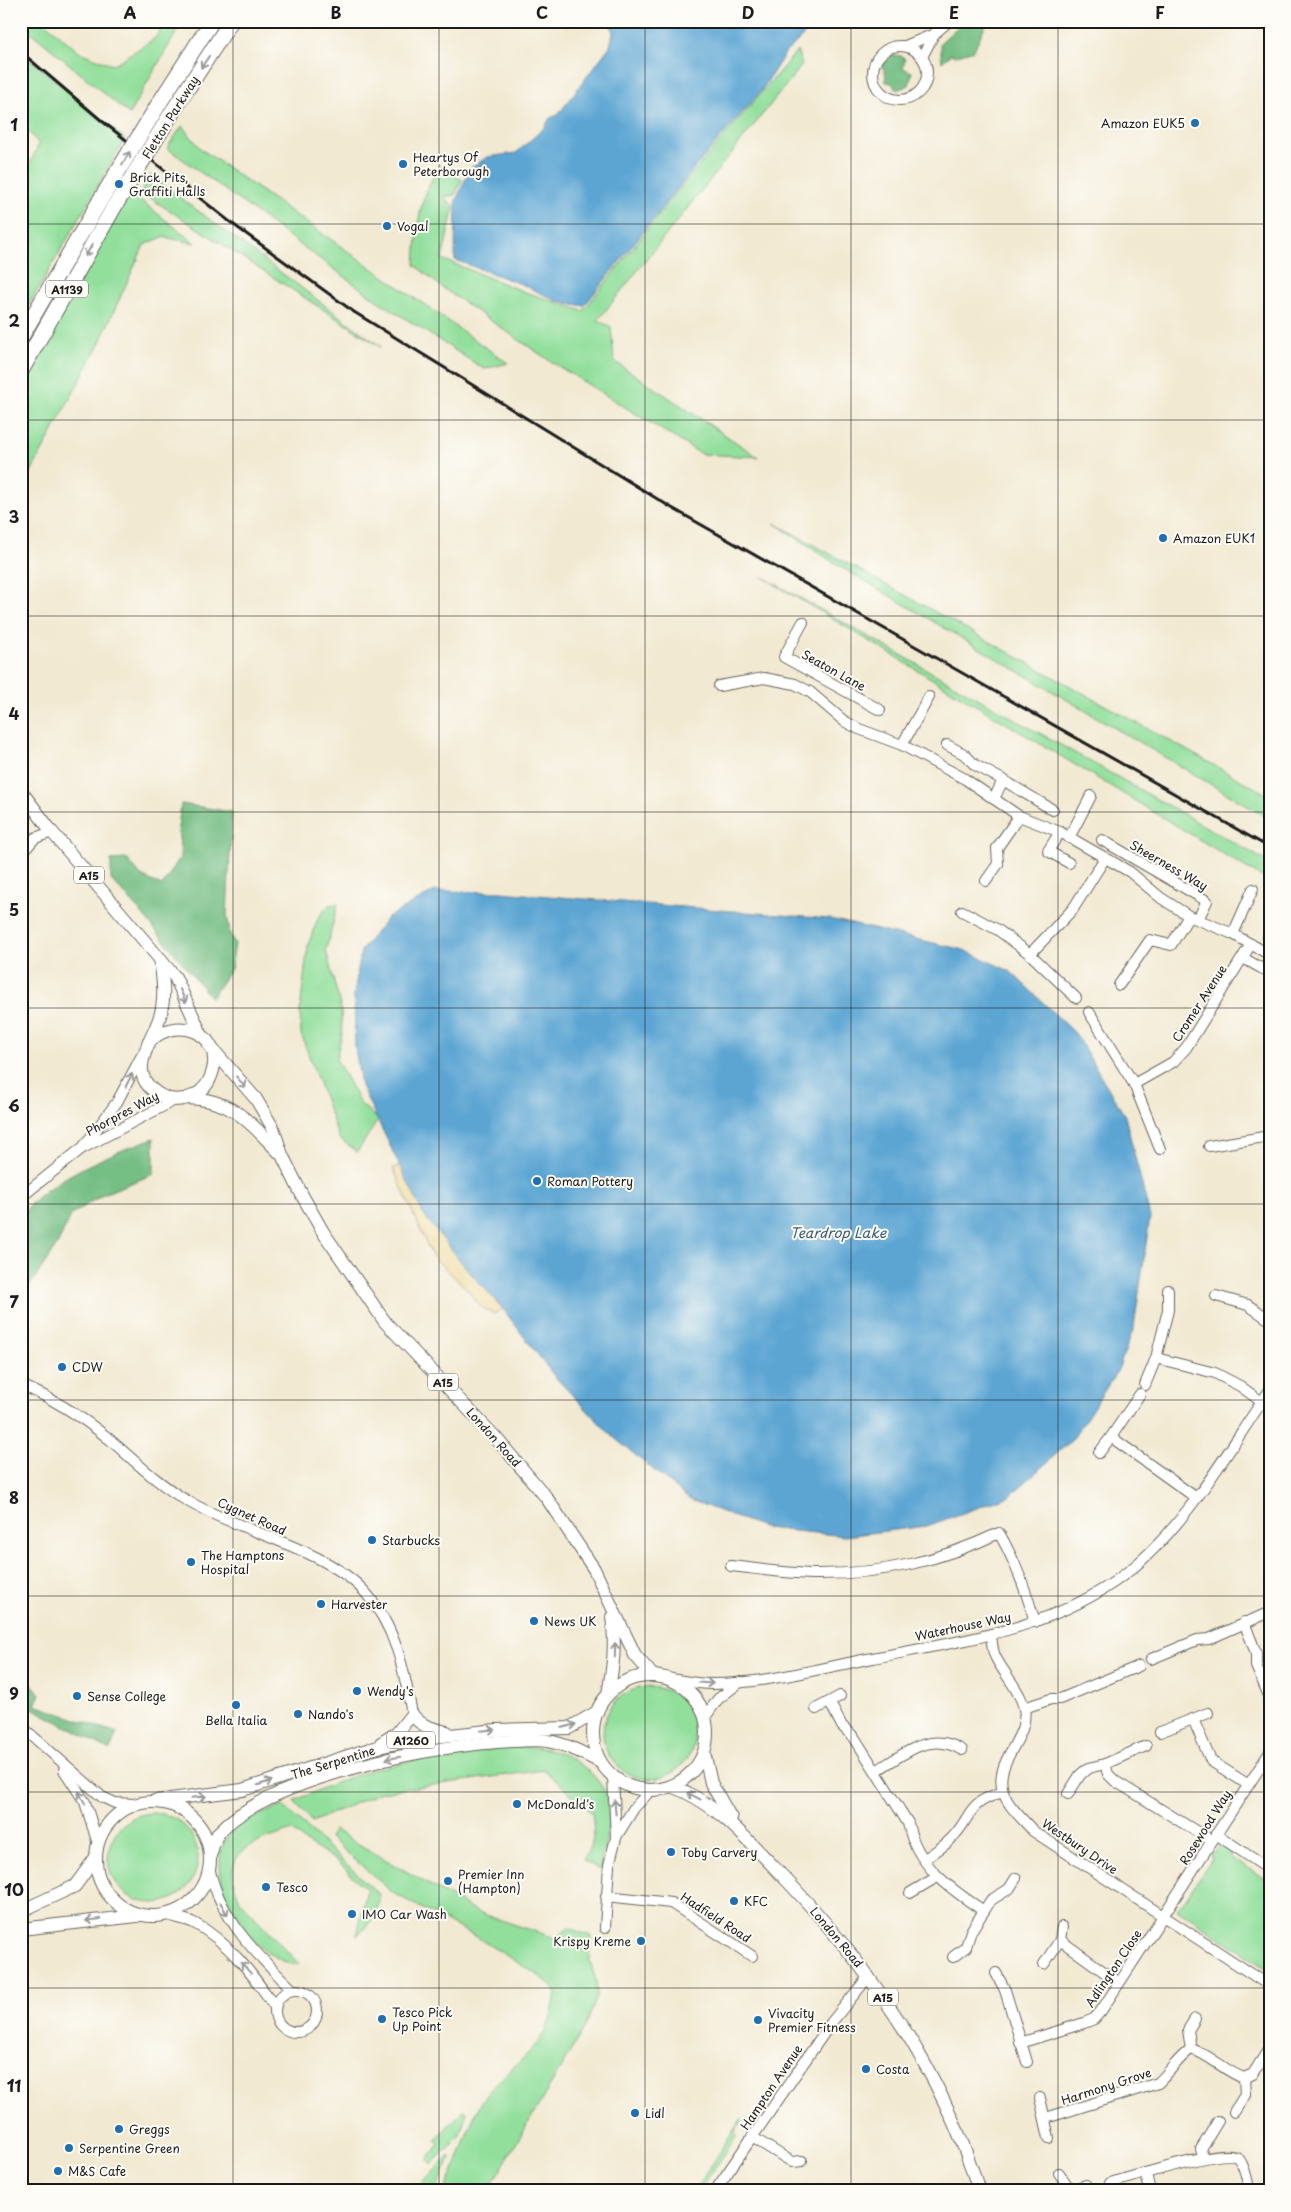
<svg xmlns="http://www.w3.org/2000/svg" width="1291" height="2212" font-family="'Playpen Sans',sans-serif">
<rect width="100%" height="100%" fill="#fdfcf7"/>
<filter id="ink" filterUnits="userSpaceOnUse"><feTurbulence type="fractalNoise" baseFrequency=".02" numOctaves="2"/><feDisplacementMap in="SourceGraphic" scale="10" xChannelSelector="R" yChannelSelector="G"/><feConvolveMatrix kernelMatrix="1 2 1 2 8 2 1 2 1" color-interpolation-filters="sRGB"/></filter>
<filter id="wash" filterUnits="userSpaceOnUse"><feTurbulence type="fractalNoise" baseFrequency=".0096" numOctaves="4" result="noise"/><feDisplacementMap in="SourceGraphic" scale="20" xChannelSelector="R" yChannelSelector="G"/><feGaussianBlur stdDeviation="1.12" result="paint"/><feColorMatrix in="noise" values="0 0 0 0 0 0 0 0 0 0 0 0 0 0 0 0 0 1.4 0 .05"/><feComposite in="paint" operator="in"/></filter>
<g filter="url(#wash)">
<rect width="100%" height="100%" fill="#f2e9d2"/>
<g fill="#92df9c" stroke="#577e5c">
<polygon points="21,21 43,21 79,52 113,65 154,39 167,21 183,21 129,114 21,24"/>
<path d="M 797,51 L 802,65 L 598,320 L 611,327 L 614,361 L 758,457 L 701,454 L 550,361 L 444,289 L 415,265 C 418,222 417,203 440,165 L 462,180 L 455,195 L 443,197 L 454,206 L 442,259 L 525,292 L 583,311 L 686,181 Z"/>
<polygon points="21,52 125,139 21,319 21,183 39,144 21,123"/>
<polygon points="182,126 201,149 508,363 484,369 378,301 167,148"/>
<polygon points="150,175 381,347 141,192"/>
<polygon points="130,192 195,243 163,237 144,245 98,346 21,491 21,385"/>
<polygon points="774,523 1270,796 1270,819 844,569"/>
<polygon points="761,576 1270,863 1270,882"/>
<polygon points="338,904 326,950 341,1009 342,1034 336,1059 360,1103 378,1120 357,1152 339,1138 301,1034 300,1010 308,945 318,918 329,905"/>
<circle cx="649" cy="1733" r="46"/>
<path d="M 516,1747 C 529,1747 542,1747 554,1751 C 577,1758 606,1780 609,1806 C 611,1826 603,1850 600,1870 L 583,1860 C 594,1841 595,1835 592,1813 L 544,1770 L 381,1792 L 312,1822 L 294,1801 C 321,1789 348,1776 376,1769 C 422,1757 469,1751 516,1747 Z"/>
<path d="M 283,1806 L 379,1894 C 380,1913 369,1924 357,1936 L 367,1889 C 355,1881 349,1871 338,1862 C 323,1851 304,1844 292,1830 C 252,1845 218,1848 240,1901 L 299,1964 C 281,1968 241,1933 233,1918 C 224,1900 214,1858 225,1840 C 237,1821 263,1813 283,1806 Z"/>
<circle cx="153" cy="1858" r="45"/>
<path d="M 334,1830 L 477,1912 L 555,1938 L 569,1928 L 591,1936 L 590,1961 L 596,1981 L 597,1997 L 586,2025 L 488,2191 L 445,2191 C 459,2163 465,2132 480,2105 C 495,2076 530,2060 546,2030 C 551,2019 554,2005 556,1993 L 550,1984 L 538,1975 L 476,1937 L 393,1893 L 329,1837 Z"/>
<polygon points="1220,1846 1230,1852 1230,1857 1270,1882 1270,1970 1178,1910 1212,1859 1211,1855"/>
<polygon points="464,2110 467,2111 459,2137 432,2164 428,2160 439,2143 436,2139"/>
<polygon points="741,2119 743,2120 735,2131 736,2137 699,2191 695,2191"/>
<polygon points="449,2156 450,2158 436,2191 414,2191"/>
</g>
<g fill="#75be84" stroke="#486d50">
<polygon points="964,21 987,21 974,50 954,56 951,54 942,62 940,43"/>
<polygon points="892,55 902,56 905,59 903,68 912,72 909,85 897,90 892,83 886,82 885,70 881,67"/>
<polygon points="181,804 232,812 227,914 230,934 235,944 231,969 211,998 134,904 111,880 111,860 127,859 141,876 162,886 181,856 178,828"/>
<path d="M 154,1138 L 154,1174 L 103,1194 L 71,1215 L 57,1245 L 21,1299 C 21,1274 18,1247 21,1222 C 27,1186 123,1149 154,1138 Z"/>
<polygon points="21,1679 32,1684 40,1694 35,1705 117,1733 110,1750 21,1702"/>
</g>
<polygon fill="#eeda9e" stroke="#857b5d" points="401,1166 423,1214 467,1269 503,1309 494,1314 481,1307 465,1287 432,1256 393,1168"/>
<g fill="#5ba5d3" stroke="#3c6078">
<polygon points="610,21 815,21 816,24 786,52 762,90 696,166 584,306 557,301 521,284 455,260 456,200 470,169 487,157 516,153 544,128 550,118 558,115 610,46 613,33"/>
<polygon points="435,891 500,892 830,919 964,950 1010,971 1075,1033 1125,1116 1150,1217 1134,1327 1118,1370 1072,1440 1010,1496 927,1526 845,1536 765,1528 690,1500 612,1436 554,1376 503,1309 467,1269 423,1214 361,1086 355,1047 354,994 361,951 388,917"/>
</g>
</g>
<g filter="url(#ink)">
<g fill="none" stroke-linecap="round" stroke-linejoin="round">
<g stroke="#67645c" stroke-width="12">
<g id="minor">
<polyline points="905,46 934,34 949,21"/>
<circle cx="900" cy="73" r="27"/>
<polyline points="922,57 934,34"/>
<polyline points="803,622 784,657 880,710"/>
<polyline points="719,686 764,678 795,684 810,692 844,721 859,729 902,745 965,779 1019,816 1060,832 1130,872 1161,898 1189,916 1233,934 1270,955"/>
<polyline points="902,745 929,697"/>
<polyline points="947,745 964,754 975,765 1003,780"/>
<polyline points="994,799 1003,780 1053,810"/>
<polyline points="1060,832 1048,851 1069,863"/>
<polyline points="1069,838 1091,796"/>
<polyline points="1102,840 1207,901 1198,919"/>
<polyline points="21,854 35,838 52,832"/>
<polyline points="986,881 998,864 997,848 1019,816"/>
<polyline points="962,911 998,930 1030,954"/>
<polyline points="1233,934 1253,889"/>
<polyline points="1268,937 1270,939"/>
<polyline points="1243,958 1270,973"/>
<polyline points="1119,985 1150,940 1171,945 1189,916"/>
<polyline points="1076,998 1030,954 1073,909 1105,858"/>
<polyline points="1089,1012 1134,1084"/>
<polyline points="84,1146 117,1102 142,1055"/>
<polyline points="1209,1146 1270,1136"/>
<polyline points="1160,1149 1134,1084 1173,1062 1186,1048 1251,944"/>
<polyline points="21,1197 81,1149 175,1100"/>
<polyline points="1216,1296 1248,1305 1270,1320"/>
<polyline points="1156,1358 1168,1310 1168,1290"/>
<path d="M 21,1385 C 52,1398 82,1417 108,1438 C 135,1461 160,1486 191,1503 C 243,1532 326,1549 365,1592 C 396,1627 404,1670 412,1714"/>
<polyline points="1145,1385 1156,1358 1215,1373 1240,1386 1262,1402"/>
<polyline points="1111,1437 1140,1394"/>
<polyline points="1099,1453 1111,1437 1195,1497"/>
<path d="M 731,1566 C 759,1569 789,1574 818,1574 C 883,1574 940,1561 999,1533 C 1016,1562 1026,1590 1035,1622"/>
<polyline points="1244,1622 1256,1653 1256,1666 1270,1698"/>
<path d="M 991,1635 C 992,1642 992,1651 996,1658 C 1004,1674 1020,1690 1024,1708 C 1030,1738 993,1761 1003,1791 C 1007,1806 1023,1819 1033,1831 L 1270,1986"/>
<polyline points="1151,1659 1197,1640 1209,1639 1270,1612"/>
<path d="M 671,1679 C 684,1681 698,1684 712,1684 C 764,1684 822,1668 873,1658 C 960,1641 1053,1630 1125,1574 C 1185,1529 1227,1451 1270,1390"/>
<path d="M 830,1703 L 842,1726 L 854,1737 L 908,1823 C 916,1865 950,1889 984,1911"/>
<polyline points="1024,1708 1051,1699 1060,1699 1139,1666"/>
<polyline points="816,1709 840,1696"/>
<polyline points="705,1717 718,1699 740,1682"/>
<polyline points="1193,1719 1211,1761 1247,1784"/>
<polyline points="21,1726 102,1797 115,1803 134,1804"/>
<polyline points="1160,1732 1208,1713"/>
<polyline points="1105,1764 1108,1774 1115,1781 1212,1841"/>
<polyline points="64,1770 85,1802 98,1844"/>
<path d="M 876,1771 C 904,1754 930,1730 962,1750"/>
<polyline points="1068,1794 1080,1775 1088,1768 1105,1764 1146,1746"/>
<polyline points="1216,1834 1270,1870"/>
<polyline points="616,1837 634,1808 651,1790"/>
<path d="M 925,1859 C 933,1853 943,1847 950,1840 C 974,1817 963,1804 1003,1792"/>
<path d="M 210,1871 C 221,1920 258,1956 293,1990"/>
<polyline points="910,1893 937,1877"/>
<polyline points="606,1896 671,1903 752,1956"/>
<path d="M 168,1915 C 176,1918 186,1919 194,1923 C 228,1941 254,1976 275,2007"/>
<polyline points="605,1928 609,1865 616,1838 613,1776"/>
<polyline points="1060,1940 1118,1982"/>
<polyline points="953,1957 966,1947 971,1931 991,1900 1009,1889 1016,1878"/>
<polyline points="1044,1964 1060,1940 1062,1927"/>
<polyline points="996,1973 1005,1990 1027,2062"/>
<circle cx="296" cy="2011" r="21"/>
<polyline points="1020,2043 1084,2023 1094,2019 1101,2011 1270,1752"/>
<polyline points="1191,2049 1188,2030 1195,2019"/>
<polyline points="1040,2098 1049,2138"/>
<polyline points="1234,2112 1245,2095 1244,2078"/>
<path d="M 1046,2118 L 1158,2083 C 1170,2072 1178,2058 1191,2049 C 1210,2054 1225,2072 1244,2078 L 1253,2074 L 1270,2047"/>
<polyline points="752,2137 792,2162 802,2161"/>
<polyline points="1203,2158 1201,2149 1218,2121"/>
<polyline points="1059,2173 1071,2191"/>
<polyline points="1146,2174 1150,2191"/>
<path d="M 1110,2183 C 1129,2178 1227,2147 1238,2158 C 1244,2164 1246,2176 1248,2183"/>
<polyline points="1071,2190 1086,2185"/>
<polyline points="715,2191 831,2023 869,1976"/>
</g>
</g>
<g stroke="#67645c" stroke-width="14">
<g id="major">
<polyline points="21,791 52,832 175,977 202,1036"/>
<path d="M 148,1043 C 175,1014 222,1031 213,1070 C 210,1082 204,1091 193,1096 C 182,1101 170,1101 160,1095 C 120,1072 158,1037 162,1008 C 165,991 162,975 160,958"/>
<polyline points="209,1045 256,1099 273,1128 282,1155 302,1195 323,1232 385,1322 496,1438 546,1497 594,1569 635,1655 653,1676"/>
<path d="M 187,1098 C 233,1099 250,1123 280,1153"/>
<circle cx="650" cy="1733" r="57"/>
<path d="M 608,1694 C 613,1667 616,1645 612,1617"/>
<path d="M 381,1743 L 397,1733 L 412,1714 C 421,1727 432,1728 447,1732"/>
<polyline points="704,1752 711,1783 731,1818"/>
<path d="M 671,1786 C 713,1801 741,1833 772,1865 C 863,1958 941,2065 979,2191"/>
<polyline points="155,1801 242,1790 370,1749 415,1739 496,1730 569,1728 597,1712"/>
<circle cx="153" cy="1859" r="57"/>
<path d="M 211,1853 C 213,1846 215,1837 219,1832 C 272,1776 437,1744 513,1741 C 524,1741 537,1739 547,1741 C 566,1744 583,1753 600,1762"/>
<polyline points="21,1911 75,1886 96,1857"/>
<polyline points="21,1929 137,1916"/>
</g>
</g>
<g stroke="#67645c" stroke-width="17">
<g id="highway">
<polyline points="160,102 212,21"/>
<polyline points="173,111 231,21"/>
<polyline points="21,337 101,199"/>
<polyline points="21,371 114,207"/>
</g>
</g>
<use href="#minor" stroke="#fff" stroke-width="10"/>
<use href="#major" stroke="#fff" stroke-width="12"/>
<use href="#highway" stroke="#fff" stroke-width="15"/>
<polyline stroke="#1c1c1c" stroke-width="3" points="21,52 102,121 234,225 354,312 672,508 1270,848"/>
<g stroke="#67645c" stroke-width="17" stroke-linecap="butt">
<g id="highway-bridge">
<polyline points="101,199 160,102"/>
<polyline points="114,207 173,111"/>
</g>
</g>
<use href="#highway-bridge" stroke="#fff" stroke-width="15"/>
</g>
<defs><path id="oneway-shaft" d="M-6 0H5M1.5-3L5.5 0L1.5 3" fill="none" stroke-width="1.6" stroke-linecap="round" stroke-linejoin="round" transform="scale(1.25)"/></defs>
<g stroke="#999">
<use href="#oneway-shaft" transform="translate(205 62) rotate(123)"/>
<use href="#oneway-shaft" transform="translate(126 158) rotate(-59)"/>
<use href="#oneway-shaft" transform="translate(89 250) rotate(120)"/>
<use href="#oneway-shaft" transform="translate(183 996) rotate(66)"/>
<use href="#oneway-shaft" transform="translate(129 1080) rotate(-63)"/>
<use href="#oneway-shaft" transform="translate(241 1082) rotate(49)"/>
<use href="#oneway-shaft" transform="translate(615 1650) rotate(-89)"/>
<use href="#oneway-shaft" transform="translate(706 1683) rotate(4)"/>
<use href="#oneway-shaft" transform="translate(569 1726) rotate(-16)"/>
<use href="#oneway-shaft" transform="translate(488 1730) rotate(-5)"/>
<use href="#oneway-shaft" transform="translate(393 1758) rotate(170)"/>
<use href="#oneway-shaft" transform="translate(265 1783) rotate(-18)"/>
<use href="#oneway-shaft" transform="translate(694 1796) rotate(-152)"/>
<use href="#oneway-shaft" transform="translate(199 1797) rotate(-6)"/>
<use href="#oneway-shaft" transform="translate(82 1798) rotate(-118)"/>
<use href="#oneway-shaft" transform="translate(615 1807) rotate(-95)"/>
<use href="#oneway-shaft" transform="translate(224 1909) rotate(61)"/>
<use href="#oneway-shaft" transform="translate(93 1920) rotate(173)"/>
<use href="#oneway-shaft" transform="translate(246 1968) rotate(-131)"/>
</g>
</g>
<path fill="none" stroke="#1c1c1c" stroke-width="1" stroke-opacity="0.55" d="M 233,21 L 233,2191M 439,21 L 439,2191M 645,21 L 645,2191M 851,21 L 851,2191M 1058,21 L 1058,2191M 21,224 L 1270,224M 21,420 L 1270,420M 21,616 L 1270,616M 21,812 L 1270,812M 21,1008 L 1270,1008M 21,1204 L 1270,1204M 21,1400 L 1270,1400M 21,1596 L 1270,1596M 21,1792 L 1270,1792M 21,1988 L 1270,1988"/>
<g fill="#1f6fb2" stroke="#fdfcf7" stroke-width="2">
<circle cx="1195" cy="123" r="5"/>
<circle cx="403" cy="164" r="5"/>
<circle cx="119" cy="184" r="5"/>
<circle cx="387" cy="226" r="5"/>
<circle cx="1163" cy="538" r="5"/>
<circle cx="537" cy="1181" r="5"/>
<circle cx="62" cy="1367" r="5"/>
<circle cx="372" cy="1540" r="5"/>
<circle cx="191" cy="1562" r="5"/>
<circle cx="321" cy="1604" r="5"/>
<circle cx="534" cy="1621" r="5"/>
<circle cx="357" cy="1691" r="5"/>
<circle cx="77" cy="1696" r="5"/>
<circle cx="236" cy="1705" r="5"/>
<circle cx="298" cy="1714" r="5"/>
<circle cx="517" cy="1804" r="5"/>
<circle cx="671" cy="1852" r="5"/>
<circle cx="448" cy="1881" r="5"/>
<circle cx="266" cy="1887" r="5"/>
<circle cx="734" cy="1901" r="5"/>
<circle cx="352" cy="1914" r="5"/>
<circle cx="641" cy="1941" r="5"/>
<circle cx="382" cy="2019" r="5"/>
<circle cx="758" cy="2020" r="5"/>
<circle cx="866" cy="2069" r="5"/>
<circle cx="635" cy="2113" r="5"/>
<circle cx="119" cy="2129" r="5"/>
<circle cx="69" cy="2148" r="5"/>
<circle cx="58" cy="2171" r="5"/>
</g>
<g text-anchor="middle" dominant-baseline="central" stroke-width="4" stroke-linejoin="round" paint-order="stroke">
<g fill="#fdfcf7" stroke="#605f5e" stroke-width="1">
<rect x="46" y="280.5" width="42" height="17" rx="4"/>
<rect x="74" y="866.5" width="30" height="17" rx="4"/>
<rect x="428" y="1373.5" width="30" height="17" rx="4"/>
<rect x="387" y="1731.5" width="48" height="17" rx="4"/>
<rect x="868" y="1988.5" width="30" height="17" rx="4"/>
</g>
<g font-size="11" font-weight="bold" fill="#1c1c1c">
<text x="67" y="289">A1139</text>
<text x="89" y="875">A15</text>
<text x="443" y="1382">A15</text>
<text x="411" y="1740">A1260</text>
<text x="883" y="1997">A15</text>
</g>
<g font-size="12" fill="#1c1c1c" stroke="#fdfcf7">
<text transform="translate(170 117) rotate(-58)">Fletton Parkway</text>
<text transform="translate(834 670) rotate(29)">Seaton Lane</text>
<text transform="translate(1169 865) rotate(30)">Sheerness Way</text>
<text transform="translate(1199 1003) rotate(-57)">Cromer Avenue</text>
<text transform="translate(122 1113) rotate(-28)">Phorpres Way</text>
<text transform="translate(494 1437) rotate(48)">London Road</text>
<text transform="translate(252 1516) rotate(24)">Cygnet Road</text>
<text transform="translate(963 1626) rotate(-12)">Waterhouse Way</text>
<text transform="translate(333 1762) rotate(-17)">The Serpentine</text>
<text transform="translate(1205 1827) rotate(-58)">Rosewood Way</text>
<text transform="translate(1080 1846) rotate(34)">Westbury Drive</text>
<text transform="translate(716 1917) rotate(33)">Hadfield Road</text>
<text transform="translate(837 1937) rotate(50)">London Road</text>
<text transform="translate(1113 1968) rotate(-56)">Adlington Close</text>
<text transform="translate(1106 2086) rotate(-18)">Harmony Grove</text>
<text transform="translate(771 2087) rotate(-56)">Hampton Avenue</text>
</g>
<g font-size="12" fill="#1c1c1c" stroke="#fdfcf7" text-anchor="start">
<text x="1185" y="123" text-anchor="end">Amazon EUK5</text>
<text x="413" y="157">Heartys Of<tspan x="413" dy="14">Peterborough</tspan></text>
<text x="129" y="177">Brick Pits,<tspan x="129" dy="14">Graffiti Halls</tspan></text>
<text x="397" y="226">Vogal</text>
<text x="1173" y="538">Amazon EUK1</text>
<text x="547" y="1181">Roman Pottery</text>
<text x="72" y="1367">CDW</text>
<text x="382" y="1540">Starbucks</text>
<text x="201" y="1555">The Hamptons<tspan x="201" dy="14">Hospital</tspan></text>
<text x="331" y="1604">Harvester</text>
<text x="544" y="1621">News UK</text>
<text x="367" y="1691">Wendy's</text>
<text x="87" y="1696">Sense College</text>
<text x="308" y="1714">Nando's</text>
<text x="236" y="1720" text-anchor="middle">Bella Italia</text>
<text x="527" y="1804">McDonald's</text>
<text x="681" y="1852">Toby Carvery</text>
<text x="458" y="1874">Premier Inn<tspan x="458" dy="14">(Hampton)</tspan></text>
<text x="276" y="1887">Tesco</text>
<text x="744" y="1901">KFC</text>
<text x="362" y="1914">IMO Car Wash</text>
<text x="631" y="1941" text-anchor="end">Krispy Kreme</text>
<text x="392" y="2012">Tesco Pick<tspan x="392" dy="14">Up Point</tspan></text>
<text x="768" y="2013">Vivacity<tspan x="768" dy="14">Premier Fitness</tspan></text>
<text x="876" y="2069">Costa</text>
<text x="645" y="2113">Lidl</text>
<text x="129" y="2129">Greggs</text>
<text x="79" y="2148">Serpentine Green</text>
<text x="68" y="2171">M&amp;S Cafe</text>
</g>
<g font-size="14" font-style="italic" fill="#3c6078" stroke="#fdfcf7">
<text x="838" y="1232">Teardrop Lake</text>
</g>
</g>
<rect width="1291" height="2212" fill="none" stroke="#fdfcf7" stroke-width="55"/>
<rect x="28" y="28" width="1236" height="2156" fill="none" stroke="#1c1c1c" stroke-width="2"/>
<g font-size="16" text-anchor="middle" font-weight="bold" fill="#1c1c1c">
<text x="130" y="19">A</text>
<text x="336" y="19">B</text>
<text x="542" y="19">C</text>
<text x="748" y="19">D</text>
<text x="954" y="19">E</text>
<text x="1160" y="19">F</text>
<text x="14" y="131">1</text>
<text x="14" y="327">2</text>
<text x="14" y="523">3</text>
<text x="14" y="720">4</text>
<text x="14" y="916">5</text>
<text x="14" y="1112">6</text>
<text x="14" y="1308">7</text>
<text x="14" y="1504">8</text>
<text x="14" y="1700">9</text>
<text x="14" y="1896">10</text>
<text x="14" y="2092">11</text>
</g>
</svg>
